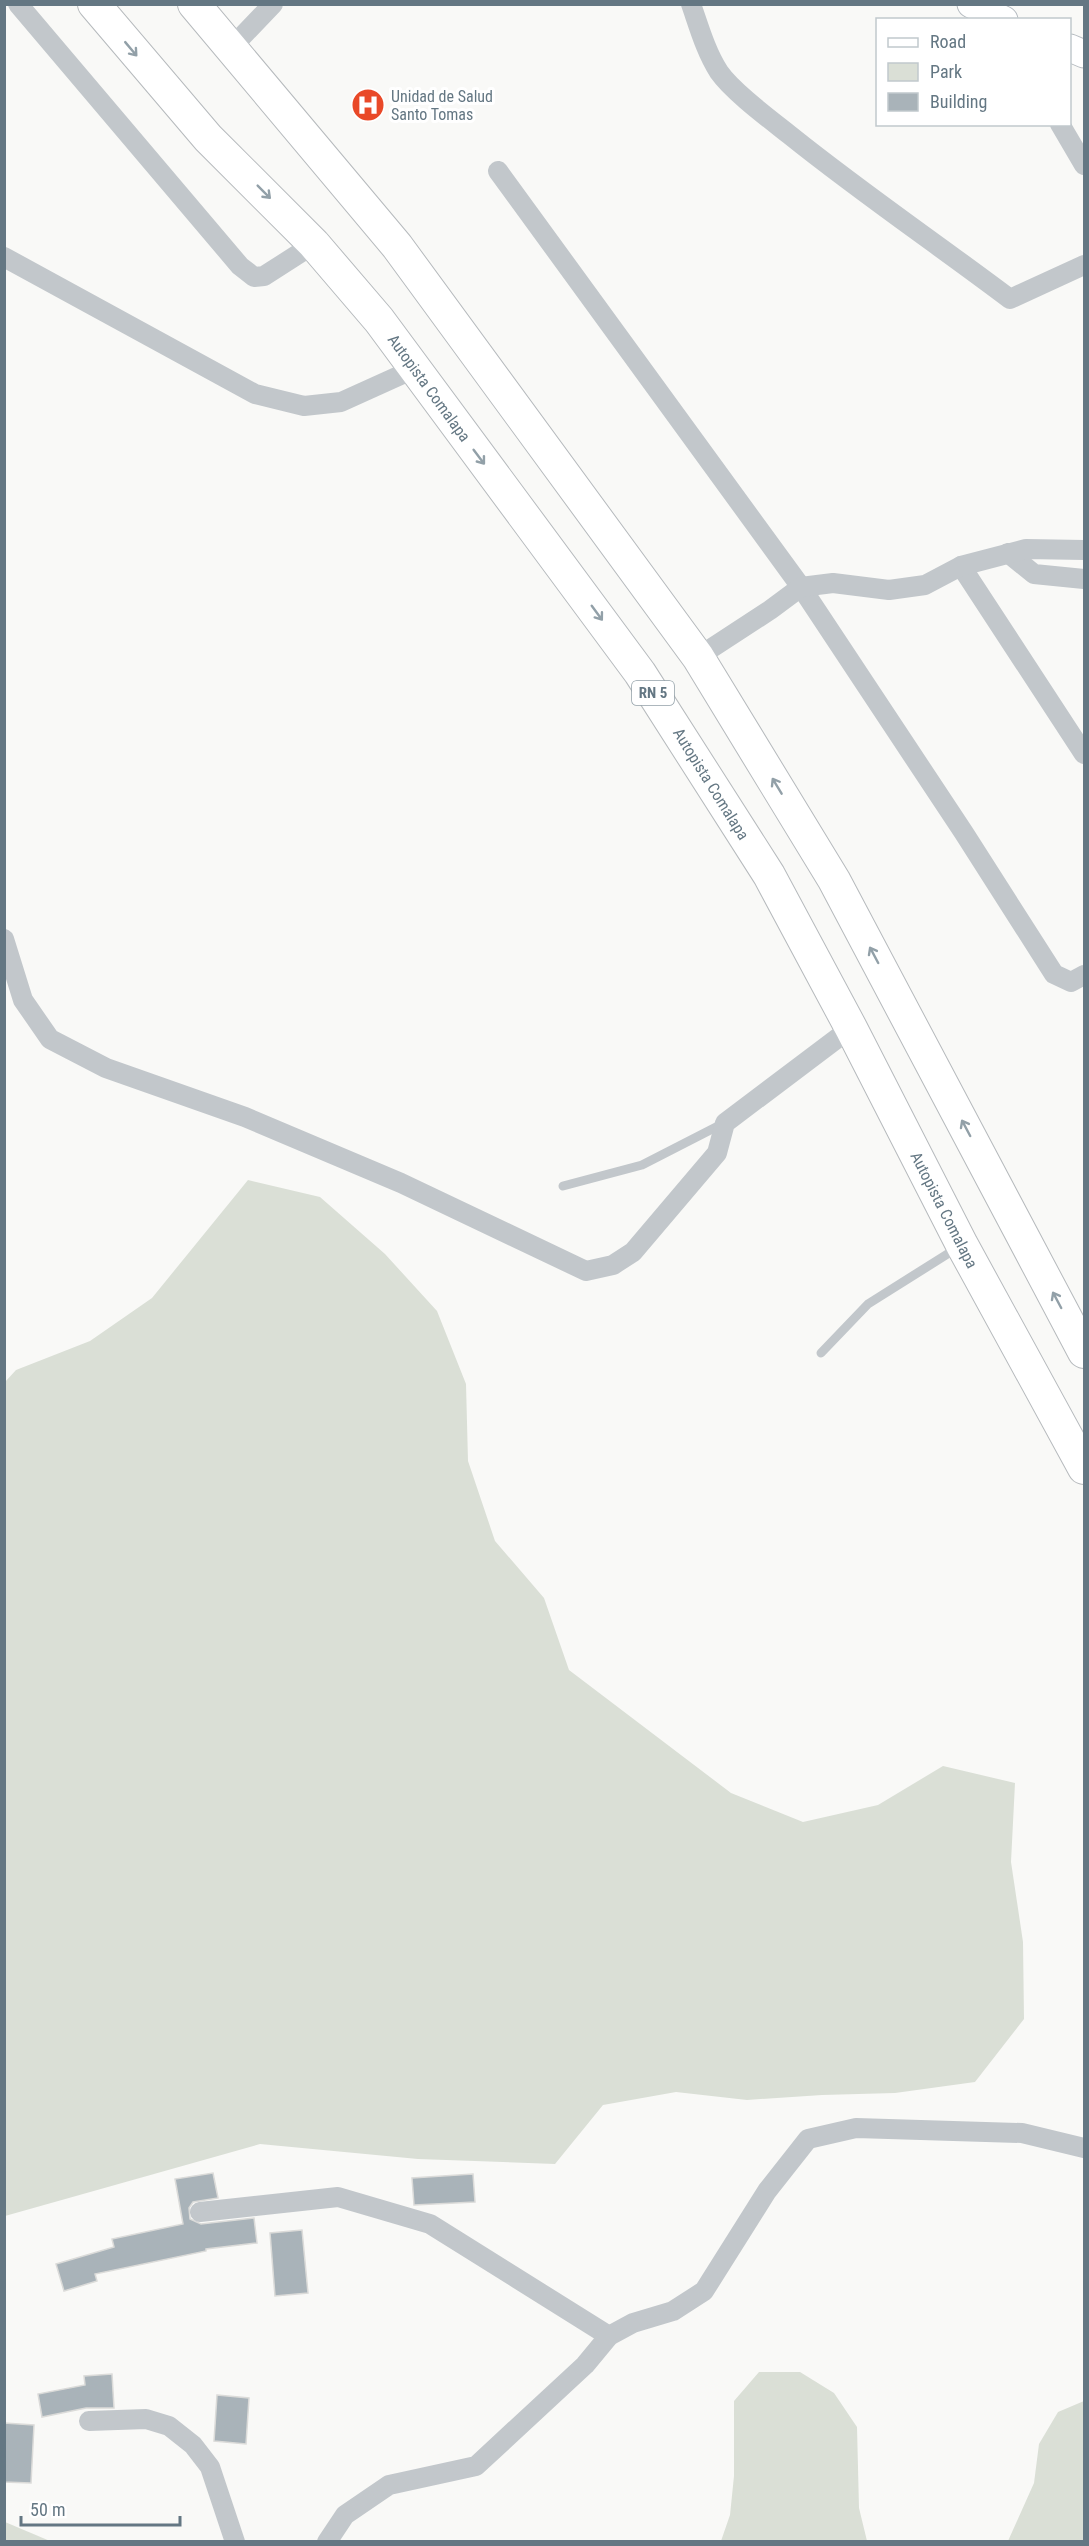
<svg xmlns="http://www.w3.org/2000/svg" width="1089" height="2546" font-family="'Roboto Condensed',sans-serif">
<rect width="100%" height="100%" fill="#f9f9f7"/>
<g fill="#dadfd6">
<polygon points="248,1180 320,1197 385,1254 437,1311 466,1384 468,1461 495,1541 544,1598 569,1670 731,1793 803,1822 878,1805 943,1766 1015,1783 1011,1862 1023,1942 1024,2019 975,2082 895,2093 822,2095 747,2100 676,2092 603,2105 555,2164 418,2159 260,2144 5,2216 5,1382 16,1370 90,1341 152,1298"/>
<polygon points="759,2372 800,2372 834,2393 857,2427 859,2508 867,2541 721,2541 730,2515 734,2476 734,2401"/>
<polygon points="1084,2401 1084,2541 1008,2541 1034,2483 1039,2444 1058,2412"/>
<polygon points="5,2522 50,2541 5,2541"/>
</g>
<g fill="#a9b3b9" stroke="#dbdbd9" stroke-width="1.5">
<polygon points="213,2173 218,2198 193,2202 189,2208 190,2219 201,2224 254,2218 257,2243 206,2249 206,2251 95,2274 97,2281 64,2291 56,2264 114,2247 112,2239 183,2224 175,2179"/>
<polygon points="473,2174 475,2202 414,2205 412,2178"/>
<polygon points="302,2230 308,2293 275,2296 270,2233"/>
<polygon points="112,2374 114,2408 86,2408 42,2417 38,2394 85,2385 84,2376"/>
<polygon points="217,2395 249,2398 246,2444 214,2441"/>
<polygon points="4,2423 34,2425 31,2483 4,2482"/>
</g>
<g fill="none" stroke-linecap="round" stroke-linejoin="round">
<g stroke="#b5bbc0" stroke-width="29">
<g id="secondary">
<polyline points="971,4 1004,20"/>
<polyline points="1070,48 1084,54"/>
</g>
</g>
<g stroke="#b6babd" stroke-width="34">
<g id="trunk">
<polyline points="94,4 208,138 314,244 379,320 640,673 769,875 851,1028 962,1245 1084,1468"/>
<polyline points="194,4 397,246 698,657 834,880 1084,1352"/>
</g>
</g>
<g stroke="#c2c7cb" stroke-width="9">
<polyline points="563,1186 642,1165 722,1124"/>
<polyline points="821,1353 868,1304 957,1248"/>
</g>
<g stroke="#c2c7cb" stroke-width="20">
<polyline points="18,4 240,266 254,277 264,276 314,244"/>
<path d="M 691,4 C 699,27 706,52 719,72 C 733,92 771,120 791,136 C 862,193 937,244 1010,299 L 1084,265"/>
<polyline points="231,48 273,4"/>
<polyline points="1060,124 1084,165"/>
<polyline points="498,171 801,587 964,833 1054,974 1071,982 1084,975"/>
<polyline points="4,257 255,394 304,406 341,402 414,369"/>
<polyline points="1008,553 1034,574 1084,579"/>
<polyline points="961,566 1084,754"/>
<polyline points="698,657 770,610 801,587 833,583 889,590 925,585 961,566 1026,549 1084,550"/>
<polyline points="4,939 23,1000 50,1039 106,1068 245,1117 401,1183 586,1271 613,1265 633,1252 717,1153 725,1123 851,1028"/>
<polyline points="200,2212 338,2197 430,2224 609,2336"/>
<polyline points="89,2421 146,2419 169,2426 193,2445 210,2467 235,2542"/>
<polyline points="327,2542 345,2515 389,2485 476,2466 585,2365 609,2336 633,2323 673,2311 704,2291 767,2191 808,2139 856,2128 1022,2133 1084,2148"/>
</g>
<use href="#secondary" stroke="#fff" stroke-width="27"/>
<use href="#trunk" stroke="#fff" stroke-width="32"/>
</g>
<defs><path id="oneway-shaft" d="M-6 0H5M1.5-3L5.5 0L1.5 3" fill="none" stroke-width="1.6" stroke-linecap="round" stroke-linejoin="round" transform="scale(1.5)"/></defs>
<g stroke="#92a0a8">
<use href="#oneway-shaft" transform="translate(131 49) rotate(50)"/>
<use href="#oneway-shaft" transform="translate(264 192) rotate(45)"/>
<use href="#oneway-shaft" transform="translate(479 457) rotate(53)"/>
<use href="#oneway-shaft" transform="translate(597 613) rotate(54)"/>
<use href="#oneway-shaft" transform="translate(777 786) rotate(-121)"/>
<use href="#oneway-shaft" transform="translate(874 955) rotate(-118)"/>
<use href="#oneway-shaft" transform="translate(966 1128) rotate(-118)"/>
<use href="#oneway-shaft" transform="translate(1057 1300) rotate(-118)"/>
</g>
<defs>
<g id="hospital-disc" transform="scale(1.725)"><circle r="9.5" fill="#e94928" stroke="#fff"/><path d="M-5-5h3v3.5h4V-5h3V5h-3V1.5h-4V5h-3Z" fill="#fff"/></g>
</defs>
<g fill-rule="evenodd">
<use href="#hospital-disc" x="368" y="105"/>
</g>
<g text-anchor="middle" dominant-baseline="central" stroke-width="6" stroke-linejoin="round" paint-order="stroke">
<rect fill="#fff" stroke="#92a0a8" stroke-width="1.5" x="632" y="681" width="42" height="24" rx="4.5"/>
<g font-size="15" font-weight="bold" fill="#647783">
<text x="653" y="693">RN 5</text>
</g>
<g font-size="16" fill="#647783" stroke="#fff" text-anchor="start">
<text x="391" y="96">Unidad de Salud<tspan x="391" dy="18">Santo Tomas</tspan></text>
</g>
<g font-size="16" fill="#647783" stroke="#fff">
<text transform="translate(429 388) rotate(54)">Autopista Comalapa</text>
<text transform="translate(711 784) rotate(58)">Autopista Comalapa</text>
<text transform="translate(944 1210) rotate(63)">Autopista Comalapa</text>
</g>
</g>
<rect width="1089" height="2546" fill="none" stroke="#647783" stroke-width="12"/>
<rect x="876" y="18" width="195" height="108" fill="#ffffff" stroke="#c1c9cd" stroke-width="1.5"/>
<rect x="888" y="38" width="30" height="9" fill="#ffffff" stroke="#c1c9cd" stroke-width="1.5"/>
<text x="930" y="48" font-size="18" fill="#647783">Road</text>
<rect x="888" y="63" width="30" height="18" fill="#dadfd6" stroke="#c1c9cd" stroke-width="1.5"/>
<text x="930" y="78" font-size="18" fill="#647783">Park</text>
<rect x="888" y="93" width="30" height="18" fill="#a9b3b9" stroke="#c1c9cd" stroke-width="1.5"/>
<text x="930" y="108" font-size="18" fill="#647783">Building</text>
<path d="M21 2516v9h159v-9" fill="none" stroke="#647783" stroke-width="3"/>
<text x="30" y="2516" font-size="18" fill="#647783" stroke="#ffffff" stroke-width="4.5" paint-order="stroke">50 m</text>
</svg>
